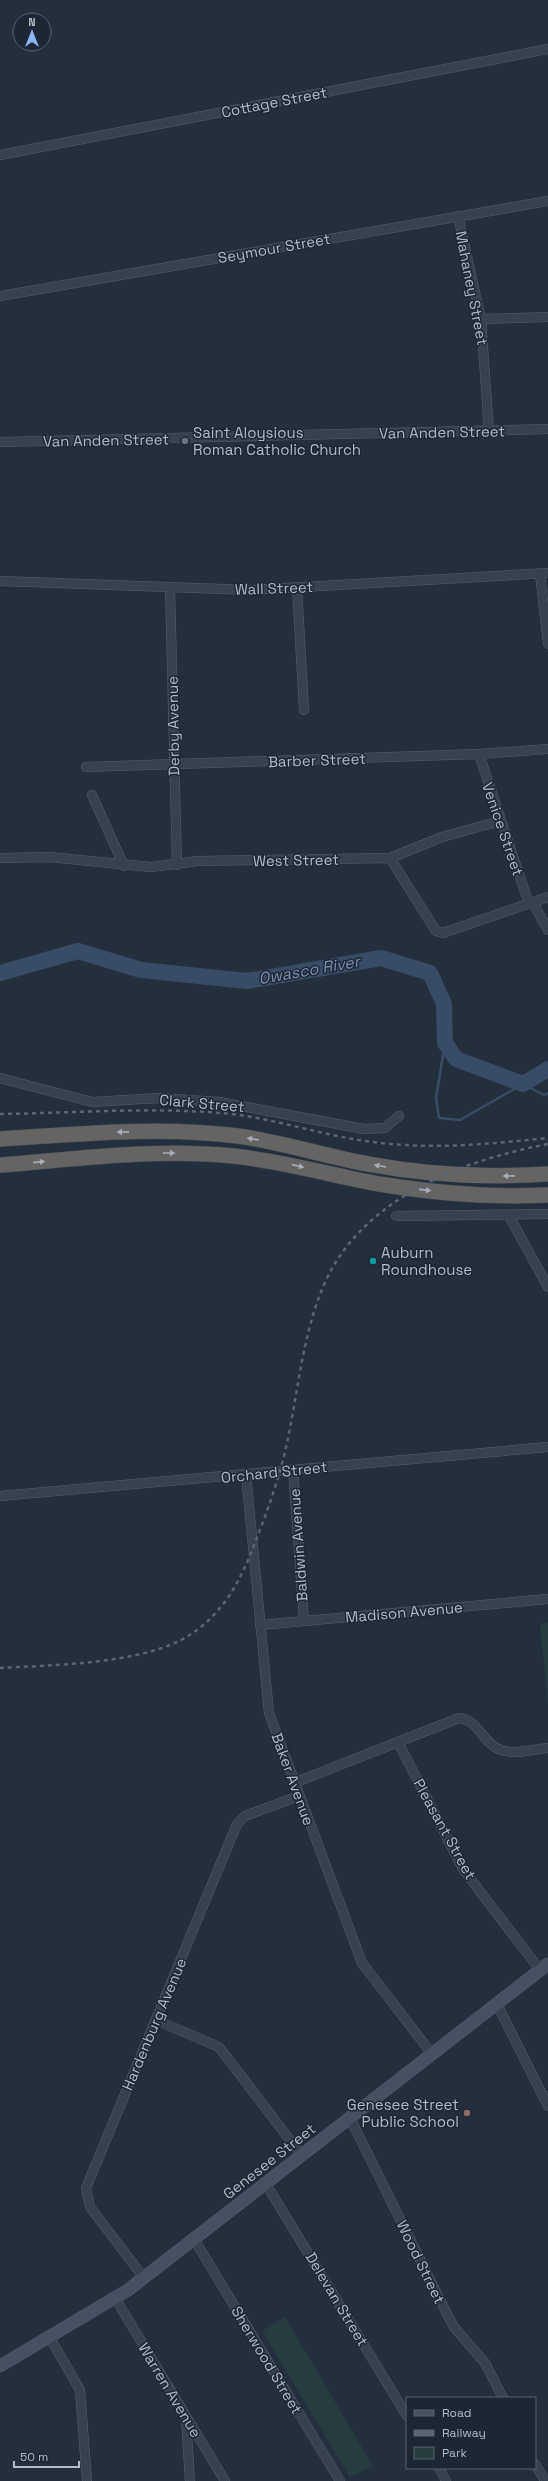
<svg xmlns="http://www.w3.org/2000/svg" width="548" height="2481" font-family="'Space Grotesk',sans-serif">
<rect width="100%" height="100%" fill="#242f3e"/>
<g fill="#263c3f">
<polygon points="548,1623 548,1705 540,1624"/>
<polygon points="285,2317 370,2461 373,2466 350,2477 262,2331"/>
</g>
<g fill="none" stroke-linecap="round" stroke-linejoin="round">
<polyline stroke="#394c67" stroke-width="2.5" points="445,1043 436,1098 439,1118 460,1120 523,1084 544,1095 548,1093"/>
<polyline stroke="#394c67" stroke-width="16" points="0,973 78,951 141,970 247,981 381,958 430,973 444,1004 445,1043 456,1059 523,1084 548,1069"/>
<g stroke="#565f6c" stroke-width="10">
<g id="minor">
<polyline points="0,155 548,49"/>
<polyline points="458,216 481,319 489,431"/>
<polyline points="0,296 548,201"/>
<polyline points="481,319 548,317"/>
<polyline points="0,442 548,429"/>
<polyline points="540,574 548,644"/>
<polyline points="0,581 251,590 548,573"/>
<polyline points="297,587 304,710"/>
<polyline points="170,588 177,865"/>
<polyline points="479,754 529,904"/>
<polyline points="86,767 479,754 548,749"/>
<polyline points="92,795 124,866"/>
<polyline points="0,858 49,857 151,867 198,861 390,858 436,931 443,933 548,897"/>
<polyline points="390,858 442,837 500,821"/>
<polyline points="533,903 548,930"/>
<polyline points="0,1078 92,1102 159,1098 220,1102 364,1129 385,1128 399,1116"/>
<polyline points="396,1216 548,1214"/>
<polyline points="509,1216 548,1287"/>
<polyline points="293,1469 304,1620"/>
<polyline points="246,1474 269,1713 362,1963 432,2054"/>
<polyline points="0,1496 548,1447"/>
<polyline points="260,1625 548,1599"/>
<polyline points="398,1742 463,1869 540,1970"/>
<path d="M 294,1783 L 459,1718 C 479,1720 483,1744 501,1750 C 515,1755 534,1749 548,1748"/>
<polyline points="497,2004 548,2106"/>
<polyline points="156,2020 219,2047 302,2156"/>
<polyline points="350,2118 445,2310 454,2327 485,2363 503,2398"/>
<polyline points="266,2184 407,2416"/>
<polyline points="194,2239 340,2481"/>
<polyline points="144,2278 90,2207 86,2188 237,1824 245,1816 299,1796"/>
<polyline points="115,2298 225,2481"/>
<polyline points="50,2338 80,2390 87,2481"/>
<polyline points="186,2418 190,2481"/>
<polyline points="535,2464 544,2479"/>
<polyline points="439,2468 446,2481"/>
</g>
</g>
<g stroke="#565f6c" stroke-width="13">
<polyline id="secondary" points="0,2366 128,2290 548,1964"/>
</g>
<g stroke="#434c59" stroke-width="16">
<g id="trunk">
<path d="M 0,1139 C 79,1134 159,1126 238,1136 C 282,1142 324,1156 368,1164 C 427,1175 487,1178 548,1174"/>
<path d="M 0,1165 C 77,1159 156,1148 233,1156 C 282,1161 330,1175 379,1184 C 435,1193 491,1198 548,1195"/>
</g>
</g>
<use href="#minor" stroke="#38414e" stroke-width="9"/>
<use href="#secondary" stroke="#465061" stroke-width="12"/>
<use href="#trunk" stroke="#656462" stroke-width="15"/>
<g stroke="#5a6575" stroke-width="2.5" stroke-dasharray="4 4" stroke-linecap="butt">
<path d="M 0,1114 C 74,1113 148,1107 221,1113 C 272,1117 322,1136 373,1142 C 432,1150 489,1144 548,1138"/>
<path d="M 0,1668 C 53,1665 134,1664 181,1640 C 221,1619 241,1581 256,1540 C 269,1507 281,1473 288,1438 C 299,1385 304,1325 328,1276 C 369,1195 465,1160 548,1144"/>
</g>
</g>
<defs><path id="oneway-solid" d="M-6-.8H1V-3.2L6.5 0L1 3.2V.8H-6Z"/></defs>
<g fill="#a8afba">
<use href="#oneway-solid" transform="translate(123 1132) rotate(179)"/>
<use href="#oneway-solid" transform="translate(253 1139) rotate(-171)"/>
<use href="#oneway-solid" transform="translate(169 1153)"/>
<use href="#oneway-solid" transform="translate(39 1162) rotate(-5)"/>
<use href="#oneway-solid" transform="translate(298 1166) rotate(13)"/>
<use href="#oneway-solid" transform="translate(380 1166) rotate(-170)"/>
<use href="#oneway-solid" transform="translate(509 1176) rotate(179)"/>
<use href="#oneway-solid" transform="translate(425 1190) rotate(6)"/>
</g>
<circle fill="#6b7280" stroke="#1d2633" stroke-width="1.5" cx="185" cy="441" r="4"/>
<circle fill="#0f9aa8" stroke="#1d2633" stroke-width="1.5" cx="373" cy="1261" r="4"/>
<circle fill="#8d6e63" stroke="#1d2633" stroke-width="1.5" cx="467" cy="2113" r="4"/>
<g text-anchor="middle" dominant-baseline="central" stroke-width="3" stroke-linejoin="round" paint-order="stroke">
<g font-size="15" fill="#b4bcc9" stroke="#1d2633">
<text transform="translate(274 102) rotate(-11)">Cottage Street</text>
<text transform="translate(274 248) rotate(-10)">Seymour Street</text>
<text transform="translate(472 288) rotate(79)">Mahaney Street</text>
<text transform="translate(442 432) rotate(-1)">Van Anden Street</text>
<text transform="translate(106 440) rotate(-1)">Van Anden Street</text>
<text transform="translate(274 588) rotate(-2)">Wall Street</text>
<text transform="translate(173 726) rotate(-91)">Derby Avenue</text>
<text transform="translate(317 760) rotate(-2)">Barber Street</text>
<text transform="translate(503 829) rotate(71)">Venice Street</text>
<text transform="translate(296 860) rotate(-1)">West Street</text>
<text transform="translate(202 1103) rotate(5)">Clark Street</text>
<text transform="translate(274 1472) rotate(-6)">Orchard Street</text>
<text transform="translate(298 1545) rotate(-94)">Baldwin Avenue</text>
<text transform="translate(404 1612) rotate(-5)">Madison Avenue</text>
<text transform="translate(293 1779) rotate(70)">Baker Avenue</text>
<text transform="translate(445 1829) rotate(61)">Pleasant Street</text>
<text transform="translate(154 2024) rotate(-67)">Hardenburg Avenue</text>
<text transform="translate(269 2161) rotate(-38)">Genesee Street</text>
<text transform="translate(421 2262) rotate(64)">Wood Street</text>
<text transform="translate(337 2299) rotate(59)">Delevan Street</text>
<text transform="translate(267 2360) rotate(59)">Sherwood Street</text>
<text transform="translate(170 2390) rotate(59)">Warren Avenue</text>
</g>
<g font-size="15" fill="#b4bcc9" stroke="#1d2633" text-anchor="start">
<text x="193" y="432">Saint Aloysious<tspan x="193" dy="17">Roman Catholic Church</tspan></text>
<text x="381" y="1252">Auburn<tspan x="381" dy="17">Roundhouse</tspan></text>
<text x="459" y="2104" text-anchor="end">Genesee Street<tspan x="459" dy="17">Public School</tspan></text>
</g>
<g font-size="16" font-style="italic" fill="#7c92b1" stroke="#1d2633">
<text transform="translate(309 970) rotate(-10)">Owasco River</text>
</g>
</g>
<rect x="406" y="2397" width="130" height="72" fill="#1d2633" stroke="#59626f"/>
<rect x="414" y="2410" width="20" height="6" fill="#465061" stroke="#59626f"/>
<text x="442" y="2417" font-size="12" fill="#b4bcc9">Road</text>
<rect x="414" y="2430" width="20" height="6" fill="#5a6575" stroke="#59626f"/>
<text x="442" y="2437" font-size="12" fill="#b4bcc9">Railway</text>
<rect x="414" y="2447" width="20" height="12" fill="#263c3f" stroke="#59626f"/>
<text x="442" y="2457" font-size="12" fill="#b4bcc9">Park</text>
<g transform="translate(32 32)"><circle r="19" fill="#1d2633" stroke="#59626f"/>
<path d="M0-3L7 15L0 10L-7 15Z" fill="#8ab4f8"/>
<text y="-6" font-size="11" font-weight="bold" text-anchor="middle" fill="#b4bcc9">N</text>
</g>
<path d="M14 2461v6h65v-6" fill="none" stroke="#b4bcc9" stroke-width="2"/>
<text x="20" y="2461" font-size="12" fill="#b4bcc9" stroke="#1d2633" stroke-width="3" paint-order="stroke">50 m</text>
</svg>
